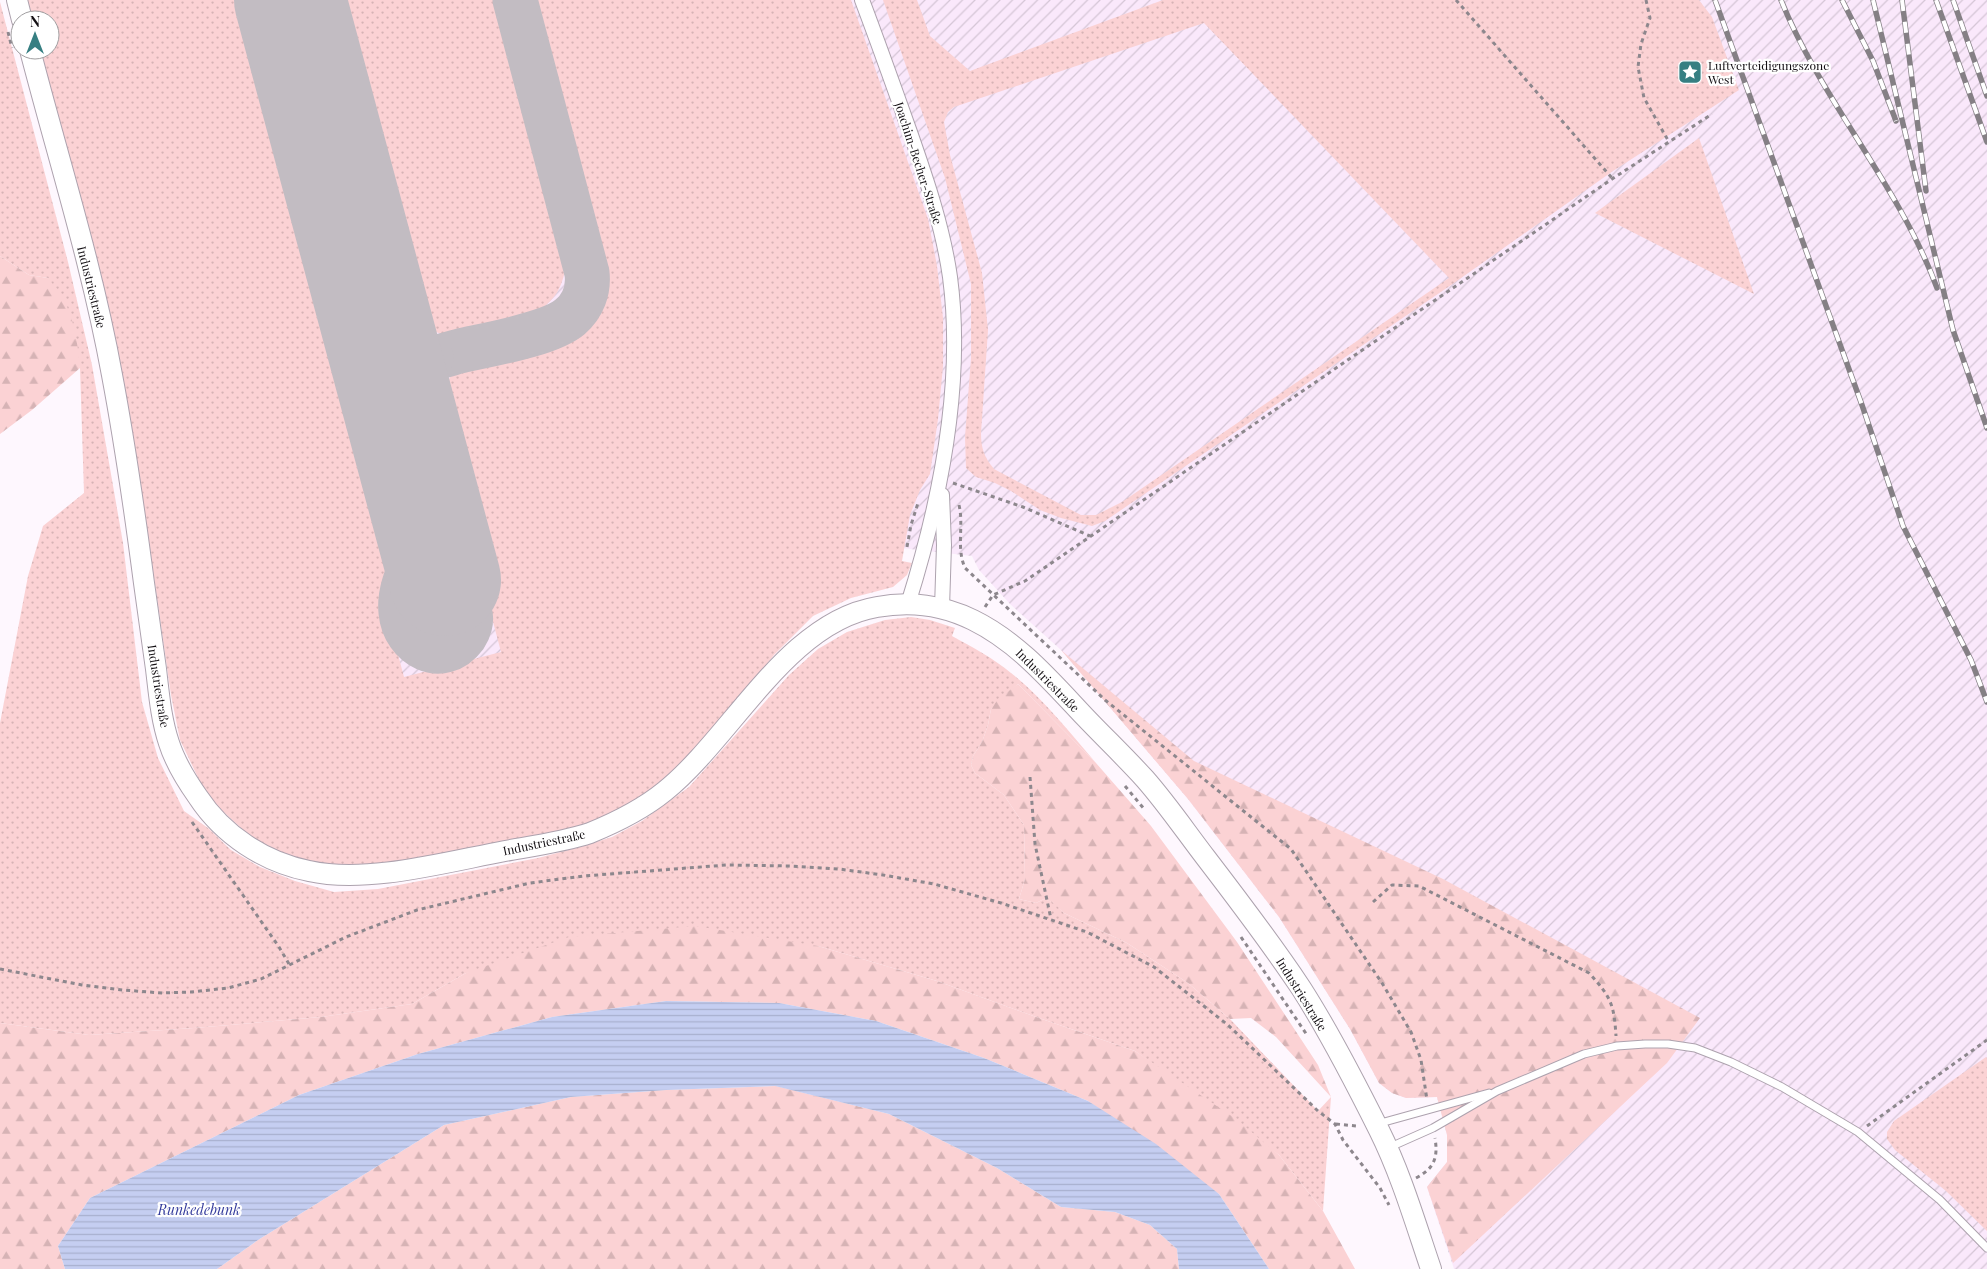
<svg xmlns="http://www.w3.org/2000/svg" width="1987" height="1269" font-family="'Playfair Display',serif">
<defs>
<pattern id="industrial-furrows" width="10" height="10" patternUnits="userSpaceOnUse" patternTransform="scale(1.25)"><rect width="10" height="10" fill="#fae8fb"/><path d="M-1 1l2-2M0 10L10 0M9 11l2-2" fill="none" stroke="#d5c6d6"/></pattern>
<pattern id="grass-dots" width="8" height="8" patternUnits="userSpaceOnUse" patternTransform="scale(1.25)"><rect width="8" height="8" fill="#fbd2d4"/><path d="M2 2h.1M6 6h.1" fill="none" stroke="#d6b3b5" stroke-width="1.8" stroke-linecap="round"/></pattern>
<pattern id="forest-firs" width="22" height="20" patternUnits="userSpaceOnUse" patternTransform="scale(1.25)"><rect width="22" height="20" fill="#fbd2d4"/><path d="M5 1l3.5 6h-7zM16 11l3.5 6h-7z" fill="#d6b3b5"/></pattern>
<pattern id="water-rules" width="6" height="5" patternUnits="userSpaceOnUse" patternTransform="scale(1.25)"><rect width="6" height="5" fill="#c5cef1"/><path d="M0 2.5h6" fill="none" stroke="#a8b0ce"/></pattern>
</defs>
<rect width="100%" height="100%" fill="#fef7fe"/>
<polygon fill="url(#industrial-furrows)" points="37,0 1987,0 1987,1269 1454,1269 1427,1187 1447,1162 1447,1135 1437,1097 1406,1098 1392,1093 1379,1083 1350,1029 1279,917 1188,799 1061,650 1010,604 979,570 972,556 901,548 822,604 578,819 155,502 50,20"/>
<g fill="url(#grass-dots)" fill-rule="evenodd">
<path d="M 27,0 L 250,0 L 398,560 L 384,602 L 404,677 L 501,652 L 441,425 C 439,405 441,381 459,369 C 469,363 482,361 492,358 C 519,351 570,344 588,322 C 598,310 601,289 601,274 C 600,262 596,249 593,237 L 530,0 L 851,0 L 928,219 L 937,266 L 943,318 L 943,366 L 938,419 L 930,474 L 920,490 L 910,515 L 902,561 L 912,563 L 907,575 L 893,587 L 851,598 L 813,616 L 774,655 L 702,745 L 654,789 L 634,803 L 578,828 L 396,863 L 348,867 L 300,861 L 275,851 L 252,838 L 217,806 L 202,786 L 180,740 L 171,695 L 137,459 L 121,374 L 40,50 L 50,50 L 50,20 L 32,20 Z"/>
<path d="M 329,0 L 500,0 L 565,243 C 571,300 541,315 492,329 C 461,337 438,342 414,316 Z"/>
<path d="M 883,0 L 917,0 L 930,36 L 970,71 L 1163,0 L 1699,0 L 1712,17 L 1739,90 L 1613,171 L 1454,283 L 1105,521 L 1092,526 L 1061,518 L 1040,510 L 1011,491 L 995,483 L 976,477 L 966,468 L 965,437 L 971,358 L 971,284 L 945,178 ZM 1204,23 L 1449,278 L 1122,502 L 1096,515 L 1081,515 L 994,469 C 984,457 981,448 981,433 L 988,330 L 982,273 L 950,155 L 944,122 L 948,112 L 954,107 Z"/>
<path d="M 0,2 L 68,262 L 92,365 L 123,543 L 142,702 L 158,758 L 184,811 L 208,828 L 231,850 L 260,867 L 295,881 L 334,892 L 378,889 L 538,858 L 580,847 L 612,837 L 642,821 L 689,787 L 789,675 L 818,649 L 847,632 L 885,620 L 911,617 L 930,620 L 955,628 L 952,636 C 972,647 993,658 1011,673 C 1043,698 1069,732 1096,763 L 1018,684 L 991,709 L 988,725 L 982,742 L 973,756 L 971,765 L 975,773 L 1004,795 L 1024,825 L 1025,879 L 1019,899 L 1036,903 L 1044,899 L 1055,903 L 1064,913 L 1127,943 L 1188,983 L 1230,1019 L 1318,1111 L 1331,1097 L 1323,1211 L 1279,1155 L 1135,1051 L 1039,1018 L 937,981 L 818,946 L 466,973 L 412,1004 L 321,1017 L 194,1028 L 89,1035 L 0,1023 L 0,723 L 28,576 L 43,526 L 84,493 L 80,368 L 48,278 L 29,275 L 0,256 Z"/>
<polygon points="1699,138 1754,294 1595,213"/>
<polygon points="1986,1057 1987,1058 1987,1231 1946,1191 1895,1150 1887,1139 1887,1132 1894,1121"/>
</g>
<g fill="url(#forest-firs)">
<path d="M 0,256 L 29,275 L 48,278 C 52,284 59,290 62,296 C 74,318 78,344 80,368 L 32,410 L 0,434 Z"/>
<polygon points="1061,650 1194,761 1443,879 1700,1018 1667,1063 1453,1263 1427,1187 1447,1162 1447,1135 1437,1097 1406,1098 1392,1093 1379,1083 1350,1029 1279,917 1188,799"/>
<polygon points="1018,684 1096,763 1151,826 1237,942 1318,1065 1331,1097 1276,1037 1251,1018 1230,1019 1188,983 1127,943 1064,913 1054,903 1044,899 1036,903 1019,899 1025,879 1024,825 1004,795 975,773 971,765 973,756 982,742 988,725 991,709 998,699"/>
<polygon points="695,926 818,946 937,981 1039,1018 1135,1051 1236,1119 1279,1155 1323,1211 1355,1269 1269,1269 1219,1194 1088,1101 984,1058 876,1021 779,1003 666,1001 552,1017 418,1054 299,1095 90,1198 58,1246 65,1269 0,1269 0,1023 89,1035 194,1028 321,1017 412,1004 466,973 569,937"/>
<polygon points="776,1086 889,1114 997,1168 1061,1207 1115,1212 1150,1225 1177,1249 1179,1269 217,1269 258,1240 444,1125 571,1097 666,1090"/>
</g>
<polygon fill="url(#water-rules)" points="666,1001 779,1003 876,1021 984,1058 1088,1101 1156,1144 1219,1194 1269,1269 1179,1269 1177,1249 1150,1225 1115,1212 1061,1207 997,1168 889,1114 775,1086 666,1090 571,1097 444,1125 258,1240 217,1269 65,1269 58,1246 90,1198 299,1095 418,1054 552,1017"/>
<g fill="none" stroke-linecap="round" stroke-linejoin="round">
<g stroke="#c2bcc2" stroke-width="45">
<path d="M 376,320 C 383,333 390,347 405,354 C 412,357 423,358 431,358 C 442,357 454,352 464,350 C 491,344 550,334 570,317 C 583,306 589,290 587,273 L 515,0"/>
<path d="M 413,464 L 400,412 C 402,387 411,371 431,358"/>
<path d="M 426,512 C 426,520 425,528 423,535 C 416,561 398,584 401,612 C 404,646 442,667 465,636 C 469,630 472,621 470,614 C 467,600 451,593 445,580"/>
</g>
<polyline stroke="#c2bcc2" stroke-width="112" points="290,0 445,580"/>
<g stroke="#ada2ae" stroke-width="9">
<g id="lane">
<polyline points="1377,1124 1489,1093"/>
<polyline points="1388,1148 1433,1128 1497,1091 1584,1054 1617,1046 1645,1044 1668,1044 1695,1048 1731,1062 1782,1087 1858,1132 1940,1200 1987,1248"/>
</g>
</g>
<g stroke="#ada2ae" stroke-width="16">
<g id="street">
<path d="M 862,0 C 879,45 895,90 911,135 C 927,181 943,228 950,277 C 964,383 940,502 908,604"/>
<polyline points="942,495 944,545 942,608"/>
</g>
</g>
<g stroke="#ada2ae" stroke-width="22">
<g id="secondary">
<polyline points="17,0 22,20"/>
<path d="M 30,50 C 58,158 92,265 112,375 C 125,444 135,514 144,583 C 148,612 152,641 156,669 C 159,694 161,719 169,743 C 175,762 186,780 198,797 C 223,835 264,862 309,871 C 367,884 446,862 505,851 C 533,846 563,842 590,833 C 617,822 643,809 665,791 C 732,737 787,622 877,607 C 909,601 943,605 973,620 C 1018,642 1051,681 1085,717 C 1105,738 1126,758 1145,779 C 1167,804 1186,832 1206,858 C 1239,901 1271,943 1301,988 C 1330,1033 1355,1082 1379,1130 C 1401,1174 1415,1222 1431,1269"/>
</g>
</g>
<g stroke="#8d878d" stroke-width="3" stroke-dasharray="4 4" stroke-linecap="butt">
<polyline points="1456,0 1612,178"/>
<polyline points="1646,0 1650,18 1641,44 1638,67 1644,98 1669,142"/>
<polyline points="8,32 12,48"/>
<polyline points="953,483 1023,507 1090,536"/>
<path d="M 959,505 C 964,525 956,548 965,568 L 1105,700 L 1291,849 L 1382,983 L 1411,1032 L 1421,1060 L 1427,1100"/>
<polyline points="907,547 911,525 918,503"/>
<polyline points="985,607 993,595 1025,581 1053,562 1612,179 1712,114"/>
<polyline points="1030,777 1035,844 1051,919"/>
<polyline points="1125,786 1145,810"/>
<polyline points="192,822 279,947 289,964"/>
<path d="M 1373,902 L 1392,885 L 1419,886 L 1589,973 C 1611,997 1614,1004 1616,1036"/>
<polyline points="1241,937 1307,1035"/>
<polyline points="0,969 82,985 123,990 162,993 191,992 228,988 261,979 346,937 417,910 530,883 584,876 726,865 791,866 839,869 883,875 934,884 1001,903 1087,932 1154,967 1228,1025 1318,1111 1335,1124 1343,1140 1380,1188 1389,1205"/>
<polyline points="1336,1124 1357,1126"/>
<polyline points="1867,1126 1987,1040"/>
<path d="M 1416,1178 C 1435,1168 1438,1157 1435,1138"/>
</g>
<use href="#lane" stroke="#fff" stroke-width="7"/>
<use href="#street" stroke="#fff" stroke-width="14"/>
<use href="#secondary" stroke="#fff" stroke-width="20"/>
<g stroke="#858085" stroke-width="5.5">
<g id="rail">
<polyline points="1715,0 1862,405 1903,526 1971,660 1987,702"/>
<path d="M 1781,0 C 1822,102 1899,185 1937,288"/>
<polyline points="1842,0 1873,61 1896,121"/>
<polyline points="1873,0 1953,330 1987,428"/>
<polyline points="1902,0 1926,191"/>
<polyline points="1936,0 1987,142"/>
<polyline points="1953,0 1987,96"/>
</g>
</g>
<use href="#rail" stroke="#fff" stroke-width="4" stroke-dasharray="11" stroke-linecap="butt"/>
</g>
<defs>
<g id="sight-square" transform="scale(1.25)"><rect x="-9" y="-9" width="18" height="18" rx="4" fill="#367f82" stroke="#fff"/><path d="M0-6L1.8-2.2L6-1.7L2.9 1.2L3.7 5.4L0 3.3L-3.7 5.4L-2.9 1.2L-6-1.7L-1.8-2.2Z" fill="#fff"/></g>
</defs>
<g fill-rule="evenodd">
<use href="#sight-square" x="1690" y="72"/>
</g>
<g text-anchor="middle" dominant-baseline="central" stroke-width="4.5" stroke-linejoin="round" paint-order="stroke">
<g font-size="12" fill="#130f13" stroke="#fff" text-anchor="start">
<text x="1708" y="65">Luftverteidigungszone<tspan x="1708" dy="14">West</tspan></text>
</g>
<g font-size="12" fill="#130f13" stroke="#fff">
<text transform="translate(919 163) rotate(72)">Joachim-Becher-Straße</text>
<text transform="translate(92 287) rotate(76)">Industriestraße</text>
<text transform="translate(1048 680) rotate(45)">Industriestraße</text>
<text transform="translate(159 686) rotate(81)">Industriestraße</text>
<text transform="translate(544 842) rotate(-12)">Industriestraße</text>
<text transform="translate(1302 994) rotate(58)">Industriestraße</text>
</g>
<g font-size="14" font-style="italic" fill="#343b9c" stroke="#fff">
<text x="199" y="1209">Runkedebunk</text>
</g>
</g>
<g transform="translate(35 35)"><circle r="24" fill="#ffffff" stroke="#a19fa1"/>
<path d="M0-4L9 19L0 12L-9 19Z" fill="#367f82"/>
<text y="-8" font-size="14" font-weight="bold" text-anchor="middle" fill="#130f13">N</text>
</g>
</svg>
